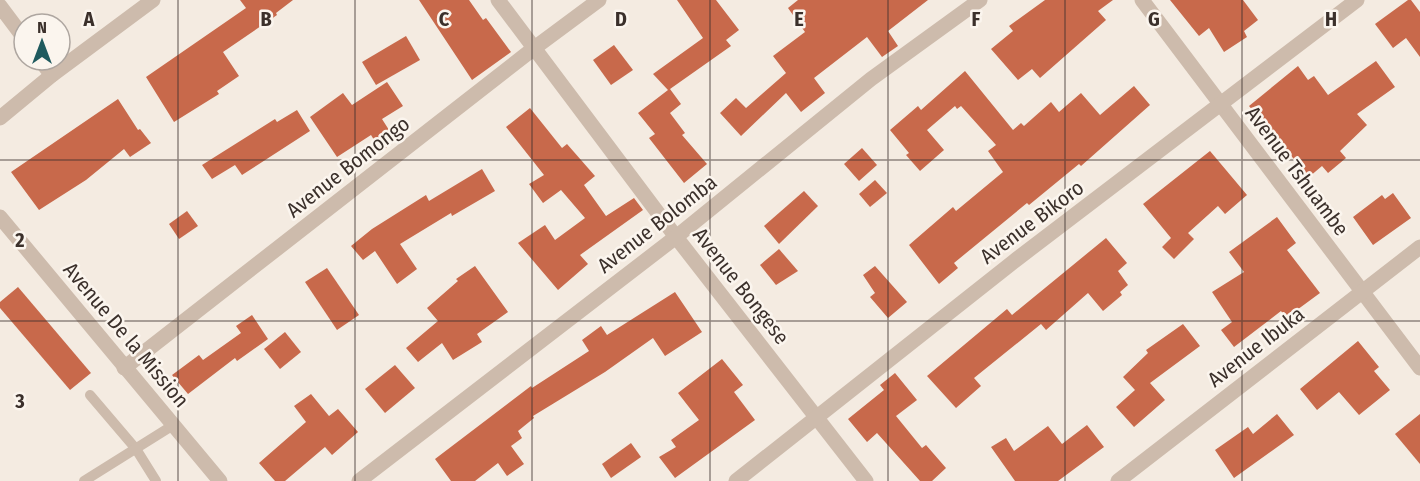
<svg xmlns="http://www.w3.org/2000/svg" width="1420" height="481" font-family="'Fira Sans Condensed',sans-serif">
<rect width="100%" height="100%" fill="#f4ebe1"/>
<g fill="#c8694b">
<polygon points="240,0 293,0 276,13 277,15 223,52 239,76 217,91 219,94 174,122 146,77 246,8"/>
<polygon points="419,0 469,0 483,20 486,18 511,52 472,80"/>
<polygon points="677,0 716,0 739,30 726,40 731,46 670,89 681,104 670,113 685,133 682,135 707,164 684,183 649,138 655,134 638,113 668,90 653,74 703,38"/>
<polygon points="798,0 928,0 888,31 898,46 882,57 867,37 814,78 825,93 801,112 786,93 741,136 720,113 736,98 746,108 786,73 773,56 805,32 788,8"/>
<polygon points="1045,0 1113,0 1098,11 1106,20 1040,78 1032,69 1018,80 991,49 1013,31 1009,26"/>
<polygon points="1170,0 1243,0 1258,20 1244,31 1247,37 1224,52 1209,28 1199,36"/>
<polygon points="1408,0 1411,0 1420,12 1420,57 1406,38 1393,48 1375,24"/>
<polygon points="406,36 420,60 376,85 362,62"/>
<polygon points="614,45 633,70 611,85 593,60"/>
<polygon points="1376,61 1395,87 1357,114 1367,125 1340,151 1346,158 1328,173 1322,166 1309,177 1249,106 1298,66 1308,80 1314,76 1328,95"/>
<polygon points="965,71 1013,130 1021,123 1024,126 1051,102 1059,112 1081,93 1100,115 1134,86 1150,105 1081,166 1079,164 1029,205 1027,203 954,263 958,268 939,284 909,245 953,207 956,211 1003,172 988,151 996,145 961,106 957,109 955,106 927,130 944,150 920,171 906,155 909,153 890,130 918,106 921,110"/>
<polygon points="387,82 403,106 382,119 396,141 381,151 371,135 337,157 310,117 343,93 352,105"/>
<polygon points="118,99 138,130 140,129 151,143 130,157 124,149 86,180 39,210 11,172"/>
<polygon points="530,108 562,148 567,144 595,176 584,185 606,216 634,198 643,210 580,255 588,264 558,290 518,243 545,225 555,240 585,218 561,190 543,203 529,184 544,175 506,127"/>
<polygon points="297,110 310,131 242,175 235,165 212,179 202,165 275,119 277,122"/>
<polygon points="862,148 877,165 859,181 844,164"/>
<polygon points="1210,151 1247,195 1225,214 1218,206 1188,233 1194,239 1174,259 1162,247 1171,238 1143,204"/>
<polygon points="482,169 495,191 452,216 451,213 400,244 417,269 397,284 375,251 363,260 351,246 372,229 426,195 429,201"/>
<polygon points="875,180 887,193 870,207 859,194"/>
<polygon points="804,191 818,206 779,244 764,226"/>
<polygon points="1393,193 1411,218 1373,245 1353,217 1382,195 1385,199"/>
<polygon points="187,211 198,226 179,239 169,224"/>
<polygon points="1277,217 1296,243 1287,250 1320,293 1286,318 1281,311 1234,347 1221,330 1232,322 1212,292 1244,272 1229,252"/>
<polygon points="1106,238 1127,263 1118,271 1128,285 1120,292 1122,295 1103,311 1088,293 1046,330 1041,324 974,378 981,386 956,408 927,376 1007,309 1012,315"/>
<polygon points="779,249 798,271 776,285 760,265"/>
<polygon points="475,266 508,312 477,334 482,342 453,360 442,343 418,362 406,348 438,321 427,308 458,281 456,279"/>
<polygon points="875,266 907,302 888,318 870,297 875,293 863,275"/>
<polygon points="327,268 359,315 337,330 305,282"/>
<polygon points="18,287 91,373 70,390 0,308 0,302"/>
<polygon points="675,292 702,332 665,356 653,338 605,372 533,416 534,418 518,431 522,438 511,446 524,464 507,476 498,463 475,481 451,481 435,459 531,386 532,388 589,351 582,340 601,326 607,335"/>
<polygon points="252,315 268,339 237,361 235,358 188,394 172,375 199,355 203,360 241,333 236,326"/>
<polygon points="1183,324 1200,346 1150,383 1165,400 1134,427 1116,407 1135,390 1123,377 1148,353 1146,350"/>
<polygon points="285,332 301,352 280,369 264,349"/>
<polygon points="1358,341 1379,367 1374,371 1390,390 1359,415 1339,392 1317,410 1300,389"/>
<polygon points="722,359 743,385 734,392 755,420 675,478 659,457 676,447 671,440 699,420 678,393"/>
<polygon points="395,365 415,388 385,413 365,389"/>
<polygon points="895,373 917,400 896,416 922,448 926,445 946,468 932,481 920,481 877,433 867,442 848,419 884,390 880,385"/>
<polygon points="311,394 329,416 338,409 358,432 332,455 325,447 285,481 275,481 259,463 306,422 294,406"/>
<polygon points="1277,414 1294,435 1234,478 1215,450 1248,427 1253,434"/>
<polygon points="1420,414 1420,464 1395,434"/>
<polygon points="1087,425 1104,447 1058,481 1015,481 991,447 1006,438 1014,451 1048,426 1062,444"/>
<polygon points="631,443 641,457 611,478 602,464"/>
</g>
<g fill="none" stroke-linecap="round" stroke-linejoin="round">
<g stroke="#cdbbac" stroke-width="10">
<polyline points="90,395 136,449 156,481"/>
<polyline points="84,481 175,424"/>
</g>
<g stroke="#cdbbac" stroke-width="15">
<polyline points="498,0 676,237 866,481"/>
<polyline points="1142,0 1420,368"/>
<polyline points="0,6 24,38"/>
<polyline points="40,60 52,75"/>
<polyline points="0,217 220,481"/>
<polyline points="124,368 533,49 599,0"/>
<polyline points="359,481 676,237 871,79 980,0"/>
<polyline points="736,481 1017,259 1357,0"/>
<polyline points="1118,481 1420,247"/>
</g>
<polyline stroke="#cdbbac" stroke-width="15" points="0,118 52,75 153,0"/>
</g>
<path fill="none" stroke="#3b302b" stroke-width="1.5" stroke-opacity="0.55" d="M 178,0 L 178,481M 355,0 L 355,481M 532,0 L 532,481M 710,0 L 710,481M 888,0 L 888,481M 1065,0 L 1065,481M 1242,0 L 1242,481M 0,160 L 1420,160M 0,321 L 1420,321"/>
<g text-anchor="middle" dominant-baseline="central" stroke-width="5" stroke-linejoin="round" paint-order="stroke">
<g font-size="21" fill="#3b302b" stroke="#fbf5ee">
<text transform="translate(348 167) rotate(-38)">Avenue Bomongo</text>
<text transform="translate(1297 171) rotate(53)">Avenue Tshuambe</text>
<text transform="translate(1032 222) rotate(-37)">Avenue Bikoro</text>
<text transform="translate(657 224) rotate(-38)">Avenue Bolomba</text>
<text transform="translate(741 286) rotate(52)">Avenue Bongese</text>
<text transform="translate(126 335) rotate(50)">Avenue De la Mission</text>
<text transform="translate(1256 347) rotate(-38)">Avenue Ibuka</text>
</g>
</g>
<g font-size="20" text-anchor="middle" font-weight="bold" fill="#3b302b" stroke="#fbf5ee" stroke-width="5" stroke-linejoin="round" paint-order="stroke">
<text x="89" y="26">A</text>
<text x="266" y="26">B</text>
<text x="444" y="26">C</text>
<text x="621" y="26">D</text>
<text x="799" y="26">E</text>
<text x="976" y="26">F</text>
<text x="1154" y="26">G</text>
<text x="1331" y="26">H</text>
<text x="20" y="247">2</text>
<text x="20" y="408">3</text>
</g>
<g transform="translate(42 42)"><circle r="28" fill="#fbf5ee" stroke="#aea6a0" stroke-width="1.5"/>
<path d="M0-4.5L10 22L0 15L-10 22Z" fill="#1f5a5e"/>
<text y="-9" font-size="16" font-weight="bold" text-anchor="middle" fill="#3b302b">N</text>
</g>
</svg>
